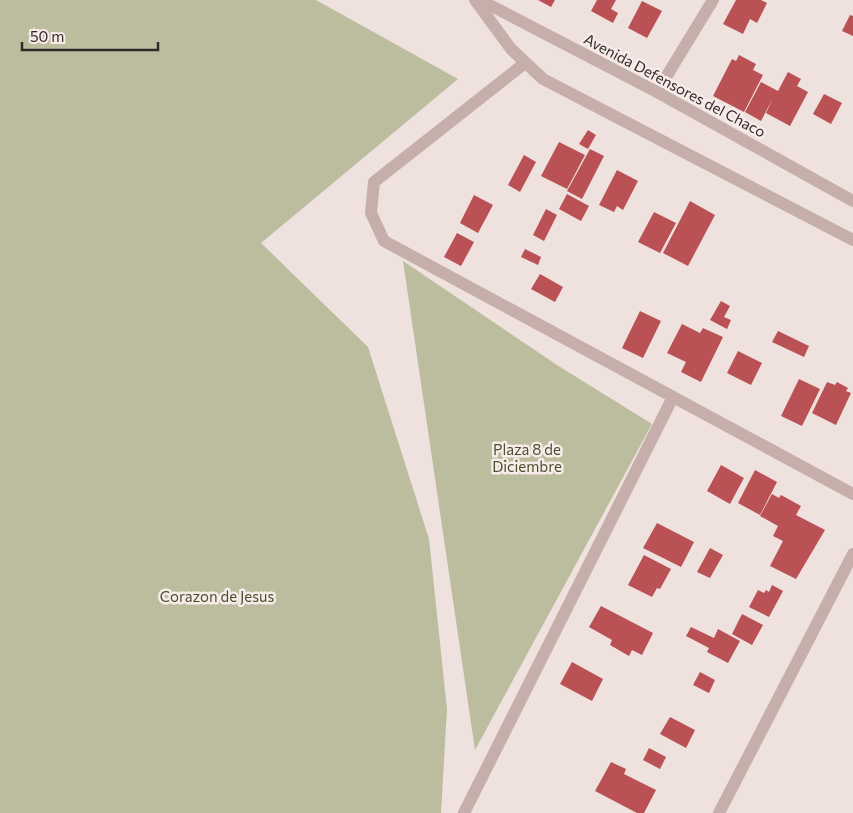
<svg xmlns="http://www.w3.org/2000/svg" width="853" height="813" font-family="Commissioner,sans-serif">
<rect width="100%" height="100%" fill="#efe1dd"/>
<g fill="#bbbd9e">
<polygon points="0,0 316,0 458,79 261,243 368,347 429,539 447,709 441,813 0,813"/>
<polygon points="403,261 557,365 652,424 475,750"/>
</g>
<g fill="#b95155">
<polygon points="538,0 555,0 551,7"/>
<polygon points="597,0 616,0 611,9 618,13 613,23 591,11"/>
<polygon points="736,0 761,0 767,3 757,23 750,19 743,34 723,24"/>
<polygon points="642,1 662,11 647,38 628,28"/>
<polygon points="850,15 853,16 853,36 842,31"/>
<polygon points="739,55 756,64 753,70 763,75 744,112 713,96 732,59 736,61"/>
<polygon points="788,72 801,79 797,86 808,92 790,126 766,113 773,98 761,121 745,112 761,82 778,91"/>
<polygon points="824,94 842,103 831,124 813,114"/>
<polygon points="588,130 596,135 588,149 579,144"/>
<polygon points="559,142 585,155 567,189 541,176"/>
<polygon points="590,149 604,156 582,199 567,191"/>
<polygon points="524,155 536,162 520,192 508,185"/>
<polygon points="617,170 638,181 623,210 617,206 614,212 599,205"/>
<polygon points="567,194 589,206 581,221 559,209"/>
<polygon points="474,195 493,205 478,233 460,223"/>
<polygon points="690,201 715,215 688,266 663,253"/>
<polygon points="546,209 557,215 544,241 533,235"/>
<polygon points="654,212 676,223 660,253 638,242"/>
<polygon points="457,233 474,242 461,266 444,257"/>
<polygon points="525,249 541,257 538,265 521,257"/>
<polygon points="540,274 563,287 555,302 531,289"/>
<polygon points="721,301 730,306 724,317 731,320 727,329 710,320"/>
<polygon points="640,311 661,321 643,358 622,348"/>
<polygon points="682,324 700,333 703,328 723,337 701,382 681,372 686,362 667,353"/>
<polygon points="778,331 809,346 804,357 772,342"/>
<polygon points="738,351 762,363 751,385 727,373"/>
<polygon points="799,379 820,389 802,426 781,416"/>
<polygon points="827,382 835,385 837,382 848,388 846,391 851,393 836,425 812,413"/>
<polygon points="721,465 744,478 730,504 707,491"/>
<polygon points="755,470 777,482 760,515 738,503"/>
<polygon points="772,494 779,498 781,495 801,506 796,515 825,530 796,579 770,566 783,541 773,536 778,526 760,516"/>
<polygon points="657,523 694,542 681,567 643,548"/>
<polygon points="710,548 723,555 710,578 697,572"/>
<polygon points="644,555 671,569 660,589 657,588 652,597 628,585"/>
<polygon points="772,585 783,591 769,617 749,607 758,590 764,593 766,590 769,592"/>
<polygon points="601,606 653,633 642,655 632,650 629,656 610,645 612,640 589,627"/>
<polygon points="742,614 763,625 752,645 732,634"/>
<polygon points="691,627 714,638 718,629 740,641 728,663 707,652 709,648 686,636"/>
<polygon points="572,662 603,679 592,701 560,684"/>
<polygon points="700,672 715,680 709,693 693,685"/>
<polygon points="670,717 695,730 686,748 660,734"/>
<polygon points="649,748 666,757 660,769 643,760"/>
<polygon points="611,762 626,769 624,774 656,790 644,813 637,813 595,791"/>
</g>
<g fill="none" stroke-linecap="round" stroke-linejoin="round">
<g stroke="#c6afaa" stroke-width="12">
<polyline points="475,0 511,49 543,79 853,240"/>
<polyline points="480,0 657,92 853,201"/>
<polyline points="525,63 374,182 371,213 384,241 853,494"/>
<polyline points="657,92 713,0"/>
<polyline points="464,813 673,397"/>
<polyline points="719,813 853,554"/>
</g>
</g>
<g text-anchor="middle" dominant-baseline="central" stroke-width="5" stroke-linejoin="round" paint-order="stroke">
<g font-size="15" fill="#342929" stroke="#f7ece9">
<text transform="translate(675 85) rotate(28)">Avenida Defensores del Chaco</text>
</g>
<g font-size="15" fill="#4d502f" stroke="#f7ece9">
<text x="527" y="449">Plaza 8 de<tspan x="527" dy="17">Diciembre</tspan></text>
<text x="217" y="596">Corazon de Jesus</text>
</g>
</g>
<path d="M22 42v8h136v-8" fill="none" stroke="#342929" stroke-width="2.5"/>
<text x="30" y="42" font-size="15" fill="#342929" stroke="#f7ece9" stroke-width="4" paint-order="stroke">50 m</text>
</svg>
